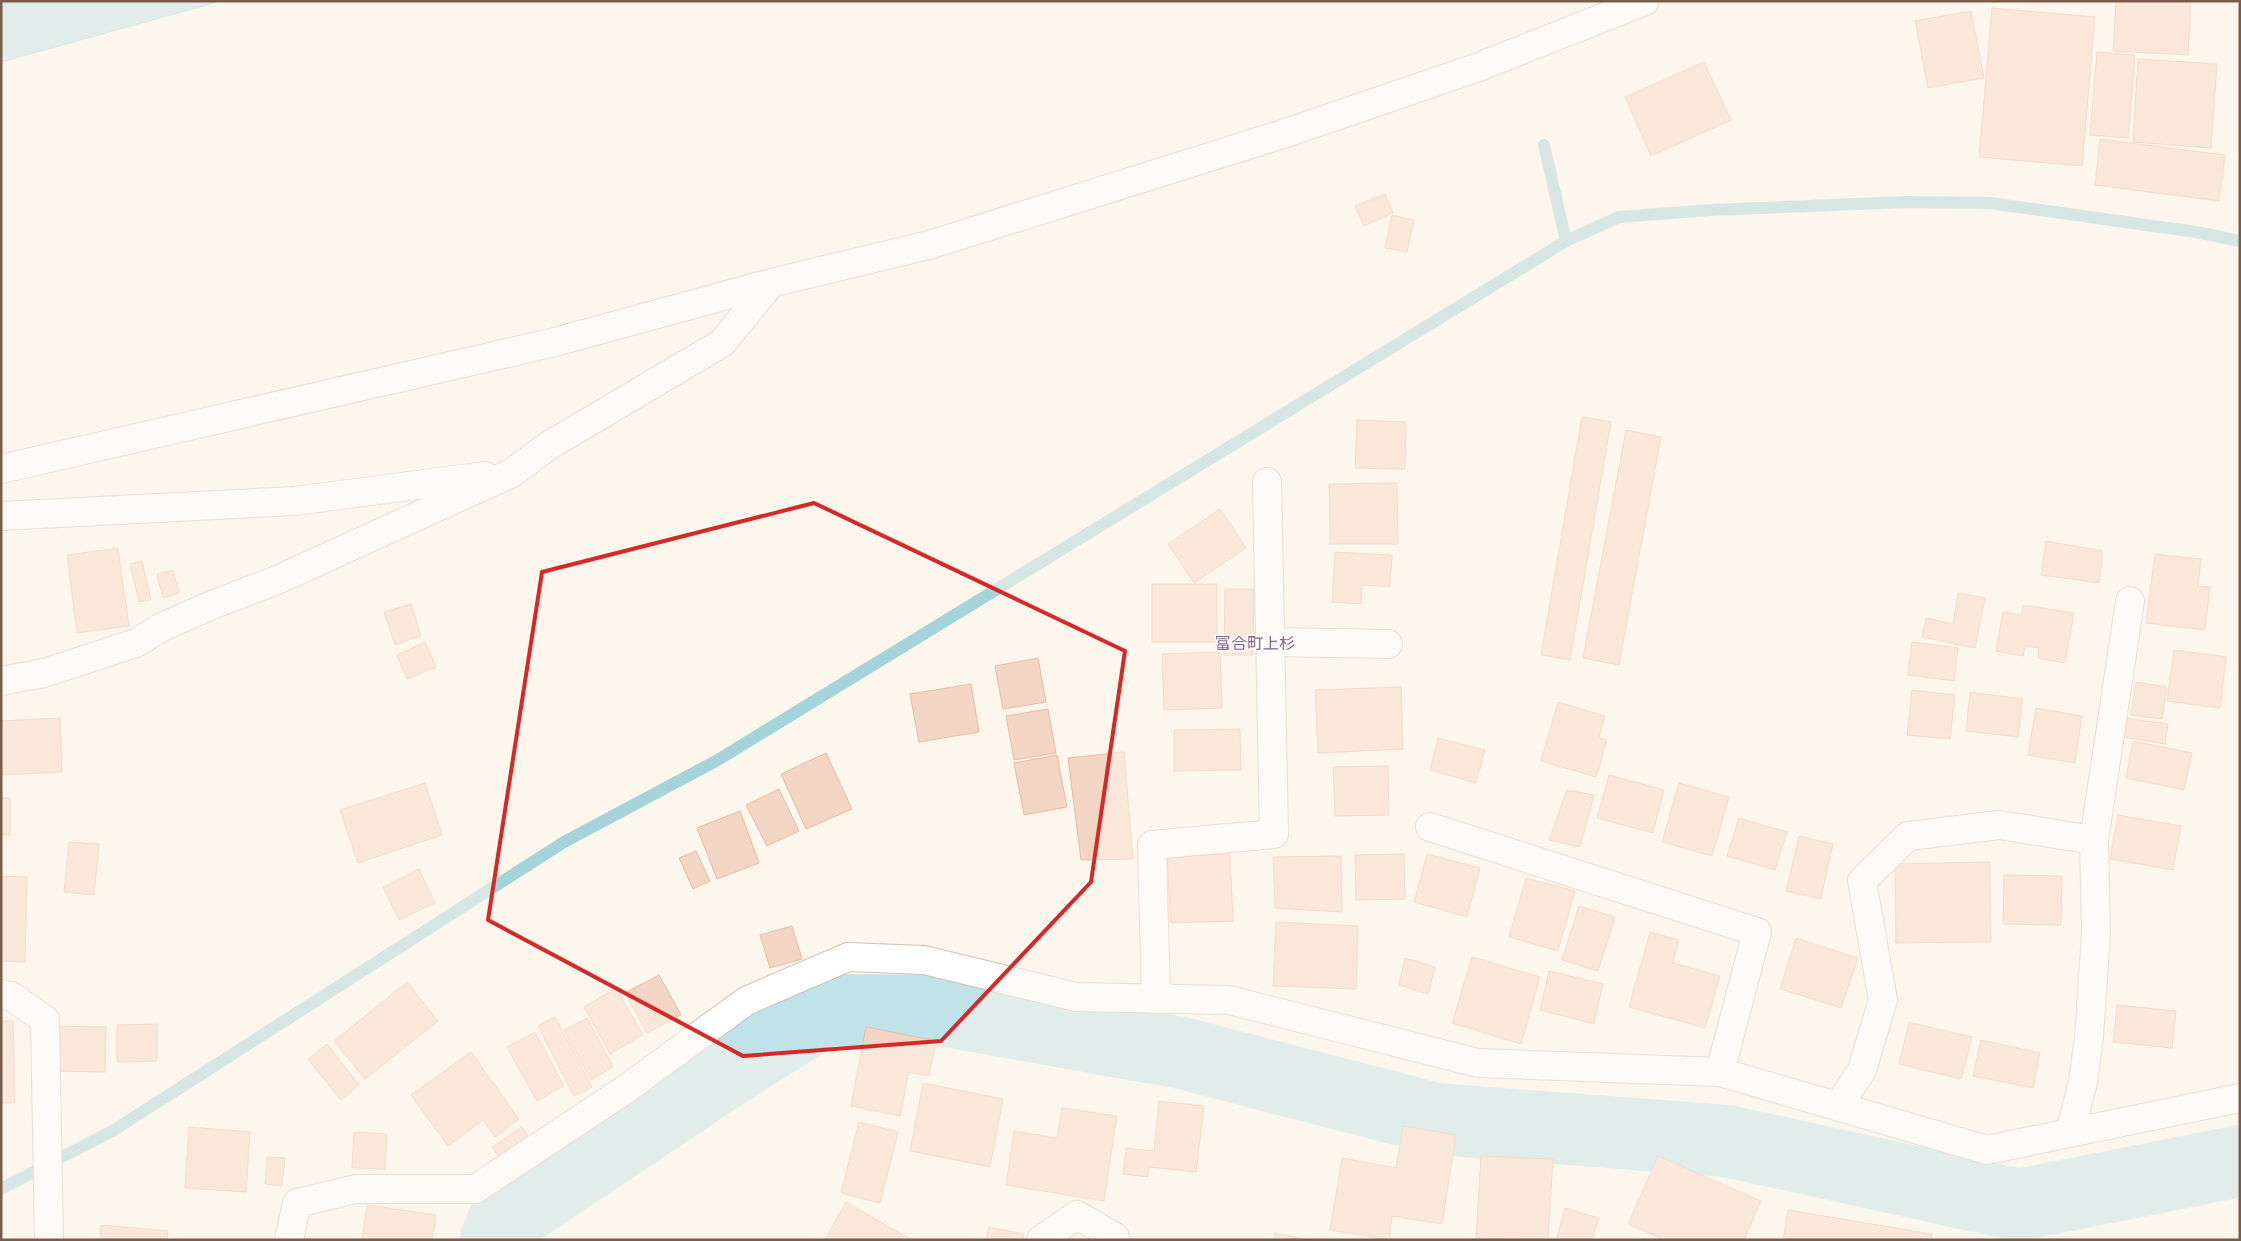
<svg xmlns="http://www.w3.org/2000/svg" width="2241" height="1241" font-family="Raleway,'Noto Sans JP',sans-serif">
<rect width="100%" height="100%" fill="#fdf6ec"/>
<polygon fill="#bfe3e8" stroke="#a5d3da" points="1,1 221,1 1,62"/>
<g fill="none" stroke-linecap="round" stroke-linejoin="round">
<g stroke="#a5d3da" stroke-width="12">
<polyline points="1566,241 1619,217 1711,210 1906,202 1990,203 2196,232 2240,241"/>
<polyline points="1,1189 114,1130 564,842 716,761 1566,241 1544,145"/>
</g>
<polyline stroke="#bfe3e8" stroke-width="72" points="496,1240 503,1221 720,1076 825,1010 947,1011 1182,1053 1436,1119 1727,1141 2018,1205 2240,1161"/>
</g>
<g fill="#f3d5c3" stroke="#e6bba3">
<polygon points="2116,1 2191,1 2188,55 2113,51"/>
<polygon points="1992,8 2095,17 2082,166 1979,157"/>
<polygon points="1971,11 1984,78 1928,88 1915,21"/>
<polygon points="2097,52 2135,55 2128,138 2090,135"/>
<polygon points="2138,59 2217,64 2211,148 2133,142"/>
<polygon points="1704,62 1731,120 1651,156 1625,97"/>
<polygon points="2100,139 2225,155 2219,201 2095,185"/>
<polygon points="1385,194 1393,213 1364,226 1355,206"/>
<polygon points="1392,215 1414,220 1407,252 1385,248"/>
<polygon points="1582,417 1611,422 1570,660 1541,655"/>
<polygon points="1357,420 1406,422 1405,469 1355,468"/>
<polygon points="1626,430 1661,437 1619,665 1583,658"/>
<polygon points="1397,483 1398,544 1330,544 1329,484"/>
<polygon points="1220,509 1246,548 1194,583 1168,544"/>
<polygon points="2046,541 2103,551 2099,583 2041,575"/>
<polygon points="118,548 129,626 77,633 67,555"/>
<polygon points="1335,552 1392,555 1390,587 1362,585 1361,604 1332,602"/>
<polygon points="2155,554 2201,559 2198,586 2210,587 2205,630 2146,623"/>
<polygon points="142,561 151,600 139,602 130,564"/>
<polygon points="173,570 179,593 163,598 157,574"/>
<rect x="1152" y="584" width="65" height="58"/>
<polygon points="1225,589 1254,589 1253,655 1224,655"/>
<polygon points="1958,593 1985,598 1975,648 1922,637 1926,618 1953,624"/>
<polygon points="411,604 421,636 395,645 384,612"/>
<polygon points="2023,605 2074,613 2065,663 2038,658 2039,648 2025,646 2023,656 1996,651 2003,612 2022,615"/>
<polygon points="425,642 436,667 407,679 397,655"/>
<polygon points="1912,642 1958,648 1954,681 1908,675"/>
<polygon points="2174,650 2226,657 2220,708 2167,701"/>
<polygon points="1220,652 1222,708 1164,710 1162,654"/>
<polygon points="1038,658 1046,702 1003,709 995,666"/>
<polygon points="2136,682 2167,687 2162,719 2131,715"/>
<polygon points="971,684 979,732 919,742 910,694"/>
<polygon points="1401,687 1403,749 1318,753 1315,690"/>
<polygon points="1912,690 1955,695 1950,739 1907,735"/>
<polygon points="1970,692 2023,699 2018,737 1966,731"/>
<polygon points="1558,702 1605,716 1599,738 1607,740 1596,777 1541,761"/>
<polygon points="2036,708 2082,716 2075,763 2028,755"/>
<polygon points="1048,709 1056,753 1014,760 1006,716"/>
<polygon points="60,718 62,772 1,775 1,721"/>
<polygon points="2125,718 2168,724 2165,744 2123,737"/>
<polygon points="1240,729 1241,770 1174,771 1174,730"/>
<polygon points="1438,738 1485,750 1476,783 1430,770"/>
<polygon points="2133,741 2192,753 2184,790 2126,778"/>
<polygon points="1124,752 1133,859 1081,860 1068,758"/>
<polygon points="826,753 852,809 806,829 781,774"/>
<polygon points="1057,755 1067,807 1024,815 1014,763"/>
<polygon points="1388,766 1389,815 1335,816 1333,767"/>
<polygon points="1609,775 1664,790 1653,833 1597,818"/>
<polygon points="425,783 442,835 358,863 340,810"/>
<polygon points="1679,783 1729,797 1712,856 1662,842"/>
<polygon points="779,789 799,831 767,846 746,805"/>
<polygon points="1567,790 1594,795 1580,847 1549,840"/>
<rect x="1" y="798" width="9" height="37"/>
<polygon points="740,811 759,863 717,879 697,828"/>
<polygon points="2118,815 2181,826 2173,870 2110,859"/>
<polygon points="1739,818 1787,832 1775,870 1727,856"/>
<polygon points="1799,836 1833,844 1821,899 1786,891"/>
<polygon points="69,842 99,844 94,895 64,892"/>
<polygon points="696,851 710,881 693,889 679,858"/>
<polygon points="1230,854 1233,921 1171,923 1167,856"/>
<polygon points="1404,854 1405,899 1356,900 1355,855"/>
<polygon points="1427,854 1480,868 1467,917 1414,902"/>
<polygon points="1341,856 1342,912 1275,908 1273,857"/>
<polygon points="1990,862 1991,942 1896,943 1895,864"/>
<polygon points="419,869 435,903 399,920 383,887"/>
<polygon points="2004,875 2062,876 2061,925 2003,924"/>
<polygon points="1,876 27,877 25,962 1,961"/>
<polygon points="1526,878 1575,891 1558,951 1509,937"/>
<polygon points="1579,906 1615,917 1598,971 1562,960"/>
<polygon points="1276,922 1358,926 1356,989 1273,986"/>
<polygon points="792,926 802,959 770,968 760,935"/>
<polygon points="1650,932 1679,940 1673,963 1720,976 1705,1028 1629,1007"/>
<polygon points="1796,938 1858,958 1841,1008 1780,989"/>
<polygon points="1472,957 1540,977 1521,1044 1452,1023"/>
<polygon points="1405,958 1435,967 1428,994 1399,985"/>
<polygon points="1549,971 1603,984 1594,1024 1540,1010"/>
<polygon points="659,975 681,1015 647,1033 625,993"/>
<polygon points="407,982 438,1021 365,1079 334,1041"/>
<polygon points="616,988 643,1035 610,1054 584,1007"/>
<polygon points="2117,1005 2176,1011 2172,1048 2113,1042"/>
<polygon points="555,1017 592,1087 574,1096 538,1026"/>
<polygon points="587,1018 613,1067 591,1080 564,1030"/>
<polygon points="1,1021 13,1021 15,1103 1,1103"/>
<polygon points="1909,1022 1972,1037 1961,1079 1899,1064"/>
<polygon points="157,1024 157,1061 117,1062 117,1025"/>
<polygon points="56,1026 106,1027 105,1072 55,1071"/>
<polygon points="866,1027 936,1041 929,1076 909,1072 900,1116 851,1106"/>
<polygon points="535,1032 564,1086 537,1101 507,1047"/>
<polygon points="1981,1040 2040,1053 2033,1088 1973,1076"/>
<polygon points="327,1044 359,1085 341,1100 308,1059"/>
<polygon points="471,1052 519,1119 495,1137 483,1120 448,1146 411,1095"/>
<polygon points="923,1083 1003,1099 990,1167 910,1151"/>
<polygon points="1159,1101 1204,1106 1196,1172 1149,1167 1148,1177 1123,1174 1126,1148 1154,1151"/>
<polygon points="1062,1108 1117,1116 1104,1201 1006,1185 1014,1131 1057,1138"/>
<polygon points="859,1122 898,1132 880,1203 841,1193"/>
<polygon points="1403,1126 1456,1135 1442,1224 1392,1216 1389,1240 1330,1230 1342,1158 1396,1168"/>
<polygon points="189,1127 250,1132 246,1192 185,1188"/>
<polygon points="522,1127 532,1142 503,1163 492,1147"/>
<polygon points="354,1132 387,1134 385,1169 352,1168"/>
<polygon points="1481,1156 1553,1159 1548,1240 1476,1238"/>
<polygon points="1658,1156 1761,1201 1744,1240 1664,1240 1628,1224"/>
<polygon points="267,1157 285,1158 282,1186 265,1184"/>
<polygon points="846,1202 912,1240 825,1240"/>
<polygon points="367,1205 436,1215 432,1240 362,1240"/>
<polygon points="1565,1208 1599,1218 1592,1240 1556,1240"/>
<polygon points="1788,1210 1932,1234 1931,1240 1783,1240"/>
<polygon points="101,1225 168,1231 167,1240 100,1240"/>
<polygon points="989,1227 1024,1234 1023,1240 986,1240"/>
<polygon points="1275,1233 1309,1240 1274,1240"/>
</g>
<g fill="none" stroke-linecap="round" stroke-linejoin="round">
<g stroke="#d1beb0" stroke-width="30">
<g id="street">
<polyline points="1,469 555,342 771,283 929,245 1283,134 1476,68 1645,1"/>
<polyline points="1,516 295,501 485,476"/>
<polyline points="1270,642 1388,644"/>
<polyline points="1,681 44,673 136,643 162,627 212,605 277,580 512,473 548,446 722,343 771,283"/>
<polyline points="1430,827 1757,932 1720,1072"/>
<polyline points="1,994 11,996 45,1020 49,1240"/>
<polyline points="1156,999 1152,845 1274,834 1267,482"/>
<polyline points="1838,1106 1862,1070 1883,1000 1862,881 1908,836 1999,825 2094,840"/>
<polyline points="2070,1132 2083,1082 2089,1037 2096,934 2094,840 2130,601"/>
<polyline points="289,1240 297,1203 356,1189 475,1189 626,1089 746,1001 848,957 924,960 1076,997 1229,1000 1478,1063 1720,1072 1987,1150 2240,1098"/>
<polyline points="1041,1240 1077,1215 1115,1237 1115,1240"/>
</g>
</g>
<use href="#street" stroke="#fff" stroke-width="28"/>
</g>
<path d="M0 0H2241V1241H0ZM 814,503 L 1125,651 L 1091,882 L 941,1041 L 743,1056 L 488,920 L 542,572 Z" fill="#fdf6ec" fill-opacity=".55" fill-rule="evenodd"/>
<path fill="none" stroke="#d62828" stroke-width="4" stroke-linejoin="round" d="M 814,503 L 1125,651 L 1091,882 L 941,1041 L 743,1056 L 488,920 L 542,572 Z"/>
<g text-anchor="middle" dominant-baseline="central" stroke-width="4" stroke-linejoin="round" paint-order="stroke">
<g font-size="16" fill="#846695" stroke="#fffaf3">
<text x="1255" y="643">富合町上杉</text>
</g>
</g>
<rect width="2241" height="1241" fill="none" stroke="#7a5c4d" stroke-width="5"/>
</svg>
